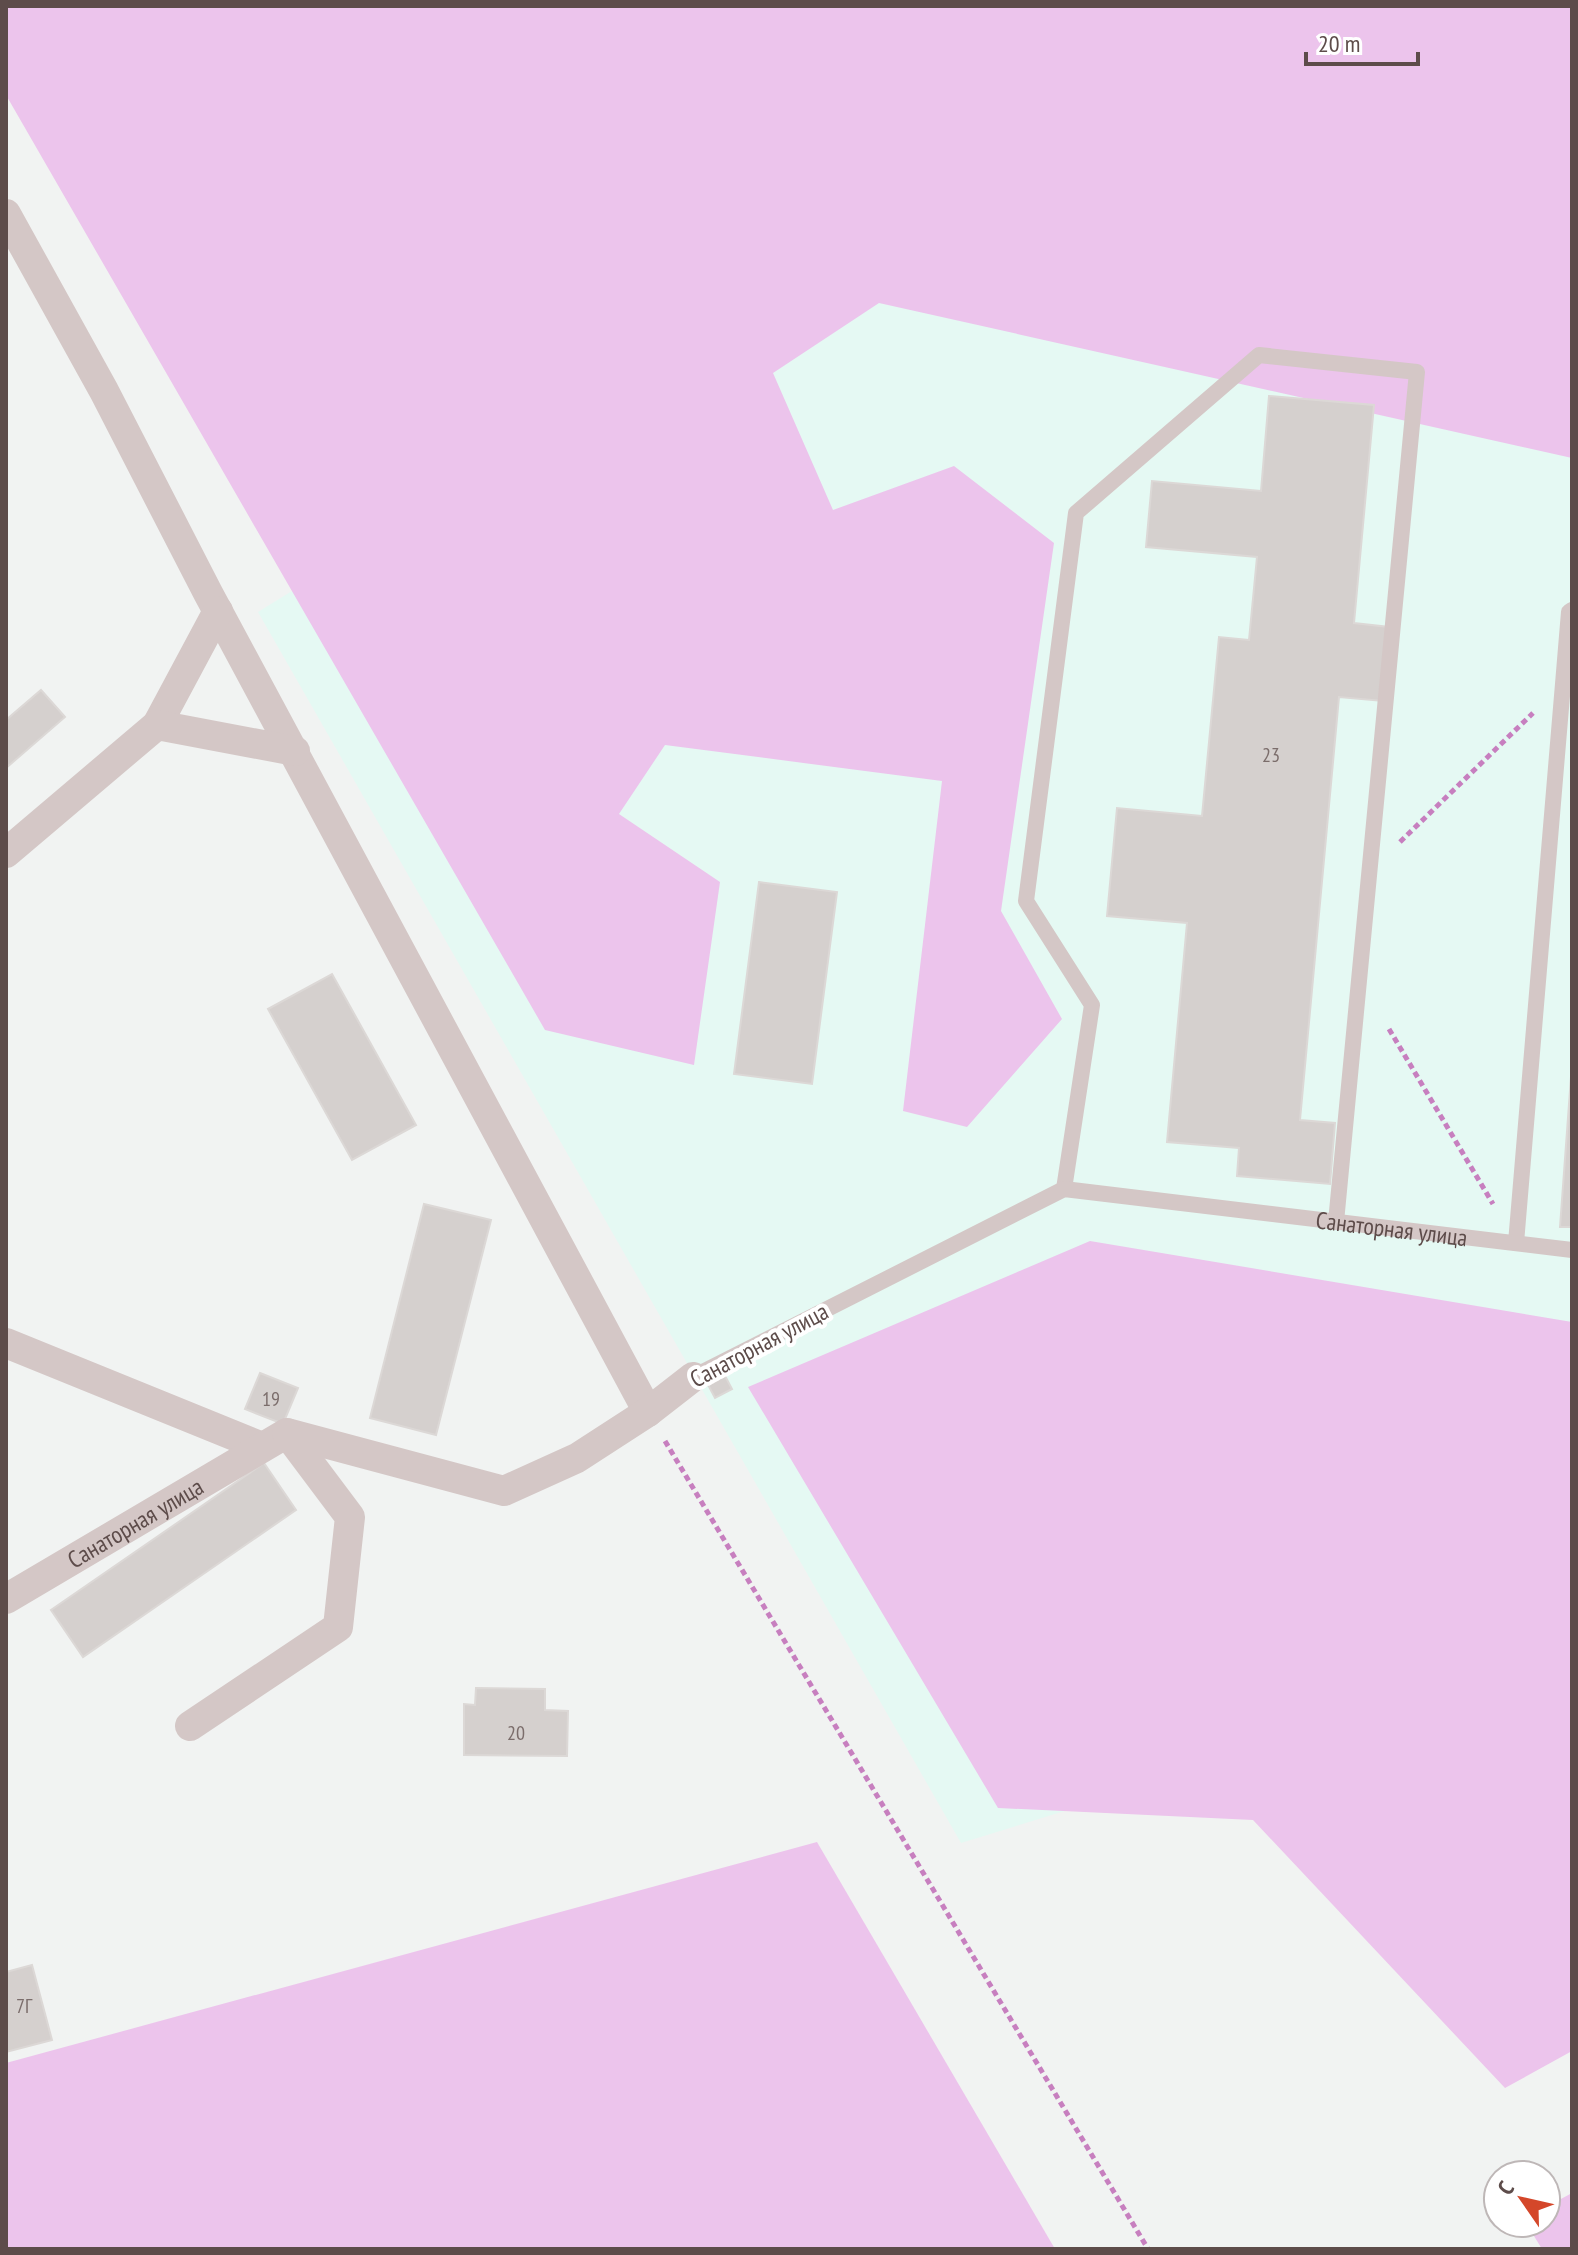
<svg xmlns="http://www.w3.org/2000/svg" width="1578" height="2255" font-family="'PT Sans Narrow',sans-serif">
<rect width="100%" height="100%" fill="#f1f3f2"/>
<polygon fill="#e5f9f3" points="894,219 1572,299 1572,1559 1256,1752 961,1843 258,612"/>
<g fill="#ecc4ec">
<polygon points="6,6 1572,6 1572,458 879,303 773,373 833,510 954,466 1054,543 1001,911 1062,1019 967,1127 903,1111 942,781 665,745 619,814 720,882 694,1065 545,1030 6,95"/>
<polygon points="1090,1241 1572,1322 1572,2051 1505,2088 1253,1820 998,1808 748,1387"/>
<polygon points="817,1842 1055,2249 6,2249 6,2063"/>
<polygon points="1572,2193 1572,2249 1542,2249 1526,2223 1546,2223 1546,2207"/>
</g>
<g fill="#d5d0ce" stroke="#dcd8d6" stroke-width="2">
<polygon points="1269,396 1374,405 1354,623 1389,627 1383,701 1339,697 1300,1120 1335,1123 1330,1184 1237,1176 1239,1148 1167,1142 1187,923 1107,916 1117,808 1202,816 1219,637 1249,640 1257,557 1146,547 1152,481 1261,491"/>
<polygon points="41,690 65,717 6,768 6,720"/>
<polygon points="759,882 837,892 812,1084 734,1074"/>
<polygon points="332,974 416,1125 352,1160 268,1009"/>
<polygon points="1572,1063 1572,1227 1560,1227"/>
<polygon points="424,1204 491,1220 436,1435 370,1418"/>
<polygon points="723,1372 732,1389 715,1398 706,1381"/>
<polygon points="260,1373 298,1388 283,1424 245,1409"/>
<polygon points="264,1463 296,1510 83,1657 51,1610"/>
<polygon points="476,1688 545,1689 545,1710 568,1711 567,1756 464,1755 464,1704 475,1705"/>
<polygon points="32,1965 52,2040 6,2052 6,1972"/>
</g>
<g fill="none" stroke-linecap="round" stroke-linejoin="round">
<g stroke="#c77fbf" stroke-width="5" stroke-dasharray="6 4" stroke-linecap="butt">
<polyline points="1400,842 1533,713"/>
<polyline points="1389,1029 1493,1204"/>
<polyline points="665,1441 1148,2249"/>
</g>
<g stroke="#d4c7c6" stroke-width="16">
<polyline points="1064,1189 1092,1005 1026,901 1076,513 1259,355 1417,372 1336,1222"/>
<polyline points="1516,1243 1563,684 1569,612 1572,610"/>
<path id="s1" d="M 693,1377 L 1064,1189 L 1572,1250"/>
</g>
<g stroke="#d4c7c6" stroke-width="30">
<polyline points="6,214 104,391 208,593 648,1412"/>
<polyline points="157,725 218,611"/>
<polyline points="6,853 157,725 295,751"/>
<polyline points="6,1343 262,1447"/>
<path id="s2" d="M 6,1599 L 287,1433 L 504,1491 L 577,1458 L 648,1412 L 693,1377"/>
<polyline points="190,1726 338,1627 350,1517 287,1433"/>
</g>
</g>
<g text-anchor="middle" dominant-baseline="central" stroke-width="8" stroke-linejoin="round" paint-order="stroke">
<g font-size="20" fill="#7b6d6b">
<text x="1271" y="755">23</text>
<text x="271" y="1399">19</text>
<text x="516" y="1733">20</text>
<text x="24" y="2006">7Г</text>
</g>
<g font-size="24" fill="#5d4c4a" stroke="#fff">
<text stroke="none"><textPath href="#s1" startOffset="746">Санаторная улица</textPath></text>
<text transform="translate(759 1345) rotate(-28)">Санаторная улица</text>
<text stroke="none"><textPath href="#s2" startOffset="150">Санаторная улица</textPath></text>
</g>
</g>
<rect width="1578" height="2255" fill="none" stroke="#5d4c4a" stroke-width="16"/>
<g transform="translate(1522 2199) rotate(304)"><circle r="38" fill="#ffffff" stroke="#beb7b7" stroke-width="2"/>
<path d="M0-6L14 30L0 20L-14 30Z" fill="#d4472a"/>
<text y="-12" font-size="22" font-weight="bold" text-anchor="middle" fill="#5d4c4a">С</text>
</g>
<path d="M1306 52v12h112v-12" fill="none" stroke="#5d4c4a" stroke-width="4"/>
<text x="1318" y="52" font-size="24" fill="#5d4c4a" stroke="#ffffff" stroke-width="6" paint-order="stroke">20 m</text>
</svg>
